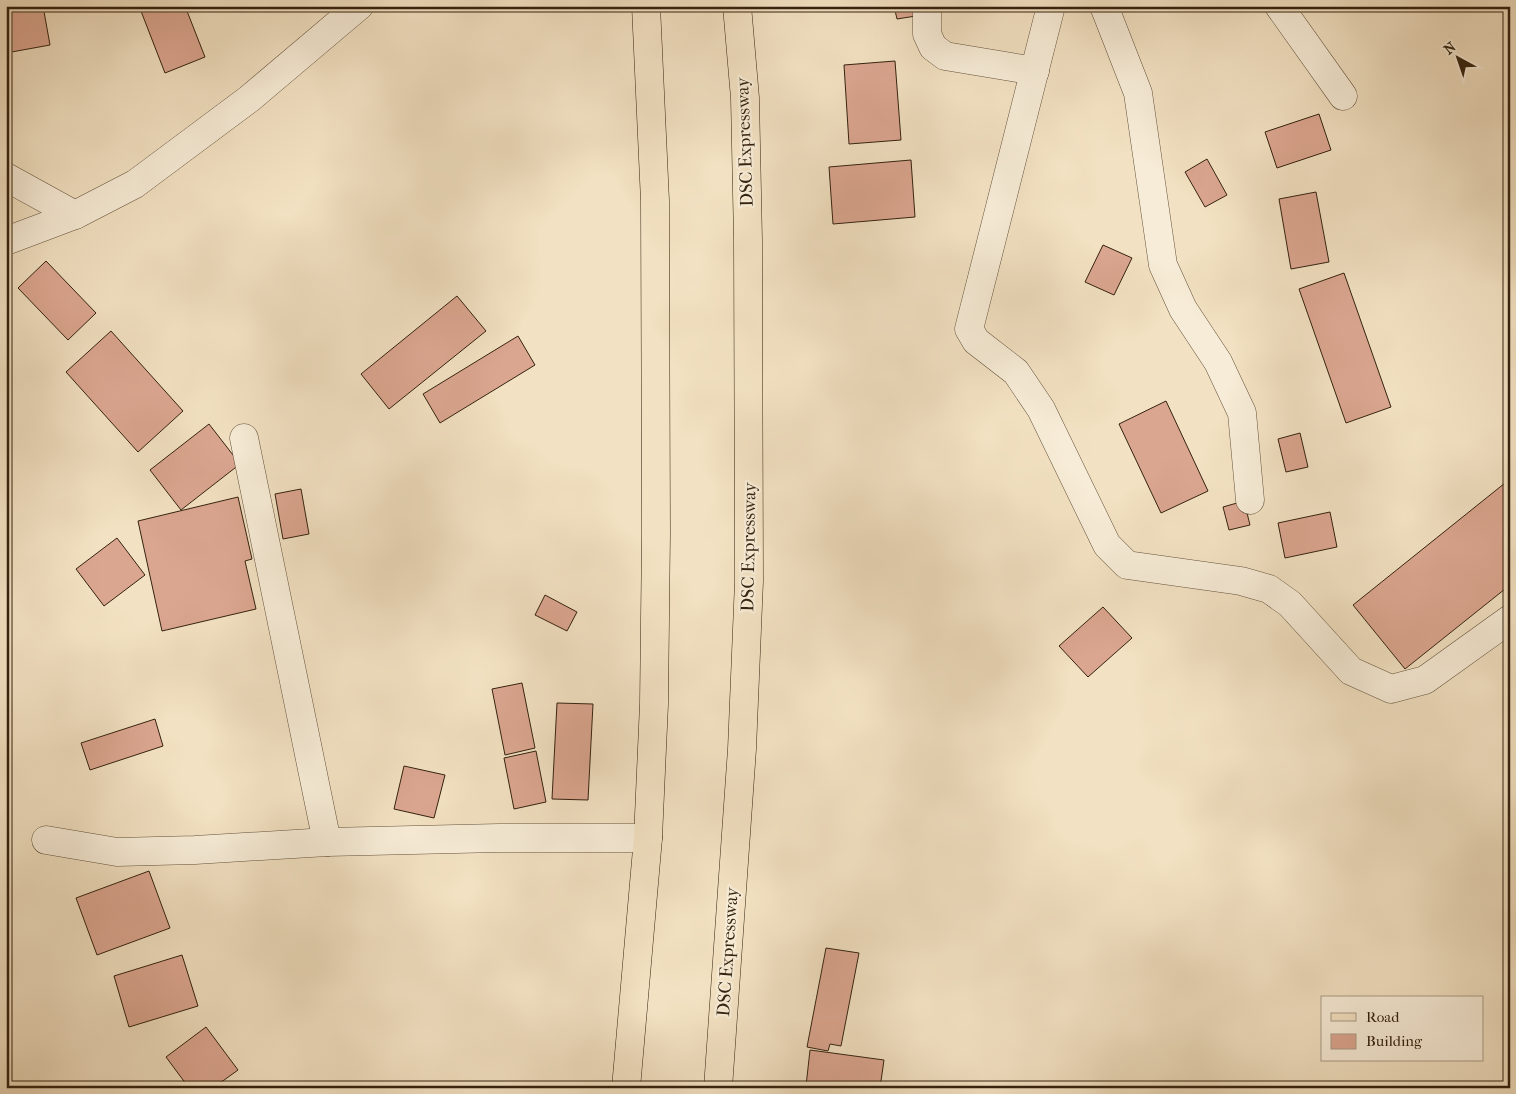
<svg xmlns="http://www.w3.org/2000/svg" width="1516" height="1094" font-family="'IM FELL French Canon',serif">
<rect width="100%" height="100%" fill="#f2e1c2"/>
<filter id="stains"><feTurbulence type="fractalNoise" baseFrequency=".004" numOctaves="4"/><feColorMatrix values="0 0 0 0 .2 0 0 0 0 .09 0 0 0 0 .02 0 0 0 .5 -.17"/></filter>
<radialGradient id="worn" r=".72"><stop offset=".6" stop-color="#630" stop-opacity="0"/><stop offset="1" stop-color="#630" stop-opacity=".3"/></radialGradient>
<g fill="#dba690" stroke="#34220f">
<polygon points="30,6 43,6 50,45 6,53 6,10"/>
<polygon points="139,6 185,6 205,57 165,73"/>
<polygon points="894,6 921,6 922,15 897,19"/>
<polygon points="895,61 901,140 849,144 844,65"/>
<polygon points="1319,114 1331,150 1277,168 1265,132"/>
<polygon points="1207,159 1227,195 1205,207 1185,172"/>
<polygon points="911,160 915,217 833,224 829,167"/>
<polygon points="1316,192 1329,262 1291,269 1279,199"/>
<polygon points="1103,245 1132,258 1114,295 1085,282"/>
<polygon points="46,261 96,313 68,340 18,288"/>
<polygon points="1344,273 1391,407 1346,423 1299,289"/>
<polygon points="457,296 486,331 389,409 361,374"/>
<polygon points="111,331 183,411 138,452 66,372"/>
<polygon points="518,336 535,365 440,423 423,394"/>
<polygon points="1166,401 1208,491 1161,513 1119,424"/>
<polygon points="209,424 240,464 181,510 150,470"/>
<polygon points="1300,433 1308,467 1286,472 1278,439"/>
<polygon points="1510,479 1510,585 1405,669 1353,605"/>
<polygon points="301,489 309,534 283,539 275,494"/>
<polygon points="238,497 252,559 245,561 256,609 162,631 138,521"/>
<polygon points="1244,501 1250,525 1229,530 1223,507"/>
<polygon points="1330,512 1337,547 1285,558 1278,523"/>
<polygon points="117,538 145,575 104,606 76,569"/>
<polygon points="545,595 577,612 567,631 535,615"/>
<polygon points="1103,607 1132,638 1088,677 1059,646"/>
<polygon points="522,683 535,748 505,755 492,689"/>
<polygon points="557,703 593,704 588,800 552,799"/>
<polygon points="155,719 163,746 90,770 81,743"/>
<polygon points="536,751 546,802 514,809 504,758"/>
<polygon points="404,766 445,775 434,818 394,809"/>
<polygon points="149,871 170,928 97,955 76,898"/>
<polygon points="826,948 859,953 841,1046 830,1044 828,1051 807,1047"/>
<polygon points="182,955 198,1006 129,1027 114,976"/>
<polygon points="206,1027 238,1070 213,1088 189,1088 166,1057"/>
<polygon points="810,1050 884,1060 880,1088 822,1088 806,1086"/>
</g>
<g fill="none" stroke-linecap="round" stroke-linejoin="round">
<g stroke="#64523c" stroke-width="29">
<g id="minor">
<polyline points="927,6 927,34 933,47 945,56 1035,71"/>
<polyline points="1051,6 969,329 976,341 1016,372 1041,409 1107,545 1127,565 1241,581 1269,589 1290,604 1351,671 1391,689 1425,680 1510,619"/>
<polyline points="1104,6 1138,93 1163,265 1183,309 1218,362 1242,413 1250,500"/>
<polyline points="1279,6 1343,96"/>
<polyline points="6,177 75,215"/>
<polyline points="6,241 75,215 135,184 249,99 359,6"/>
<polyline points="244,438 327,842"/>
<polyline points="46,840 117,852 195,850 327,842 499,838 648,838"/>
</g>
</g>
<g stroke="#34220f" stroke-width="29">
<g id="primary">
<polyline points="626,1088 648,838 654,704 656,534 655,201 646,6"/>
<polyline points="718,1088 742,749 749,581 748,240 745,98 737,6"/>
</g>
</g>
<use href="#minor" stroke="#f7ecd7" stroke-width="28"/>
<use href="#primary" stroke="#f2e1c2" stroke-width="28"/>
</g>
<g text-anchor="middle" dominant-baseline="central" stroke-width="4.5" stroke-linejoin="round" paint-order="stroke">
<g font-size="18" fill="#34220f" stroke="#f7ecd7">
<text transform="translate(745 142) rotate(-92)">DSC Expressway</text>
<text transform="translate(749 547) rotate(-89)">DSC Expressway</text>
<text transform="translate(728 952) rotate(-86)">DSC Expressway</text>
</g>
</g>
<rect width="1516" height="1094" fill="none" stroke="#f2e1c2" stroke-width="25"/>
<rect x="8" y="8" width="1501" height="1079" fill="none" stroke="#34220f" stroke-width="2.5"/>
<rect x="12" y="12" width="1491" height="1069" fill="none" stroke="#34220f"/>
<rect x="1321" y="996" width="162" height="65" fill="#f7ecd7" stroke="#a99b87"/>
<rect x="1331" y="1013" width="25" height="8" fill="#f2e1c2" stroke="#a99b87"/>
<text x="1366" y="1022" font-size="15" fill="#34220f">Road</text>
<rect x="1331" y="1034" width="25" height="15" fill="#dba690" stroke="#a99b87"/>
<text x="1366" y="1046" font-size="15" fill="#34220f">Building</text>
<g transform="translate(1458 58) rotate(320)" stroke="#f7ecd7" stroke-width="4" paint-order="stroke">
<path d="M0-4L9 19L0 12L-9 19Z" fill="#34220f"/>
<text y="-8" font-size="14" font-weight="bold" text-anchor="middle" fill="#34220f">N</text>
</g>
<rect width="100%" height="100%" filter="url(#stains)"/>
<rect width="100%" height="100%" fill="url(#worn)"/>
</svg>
